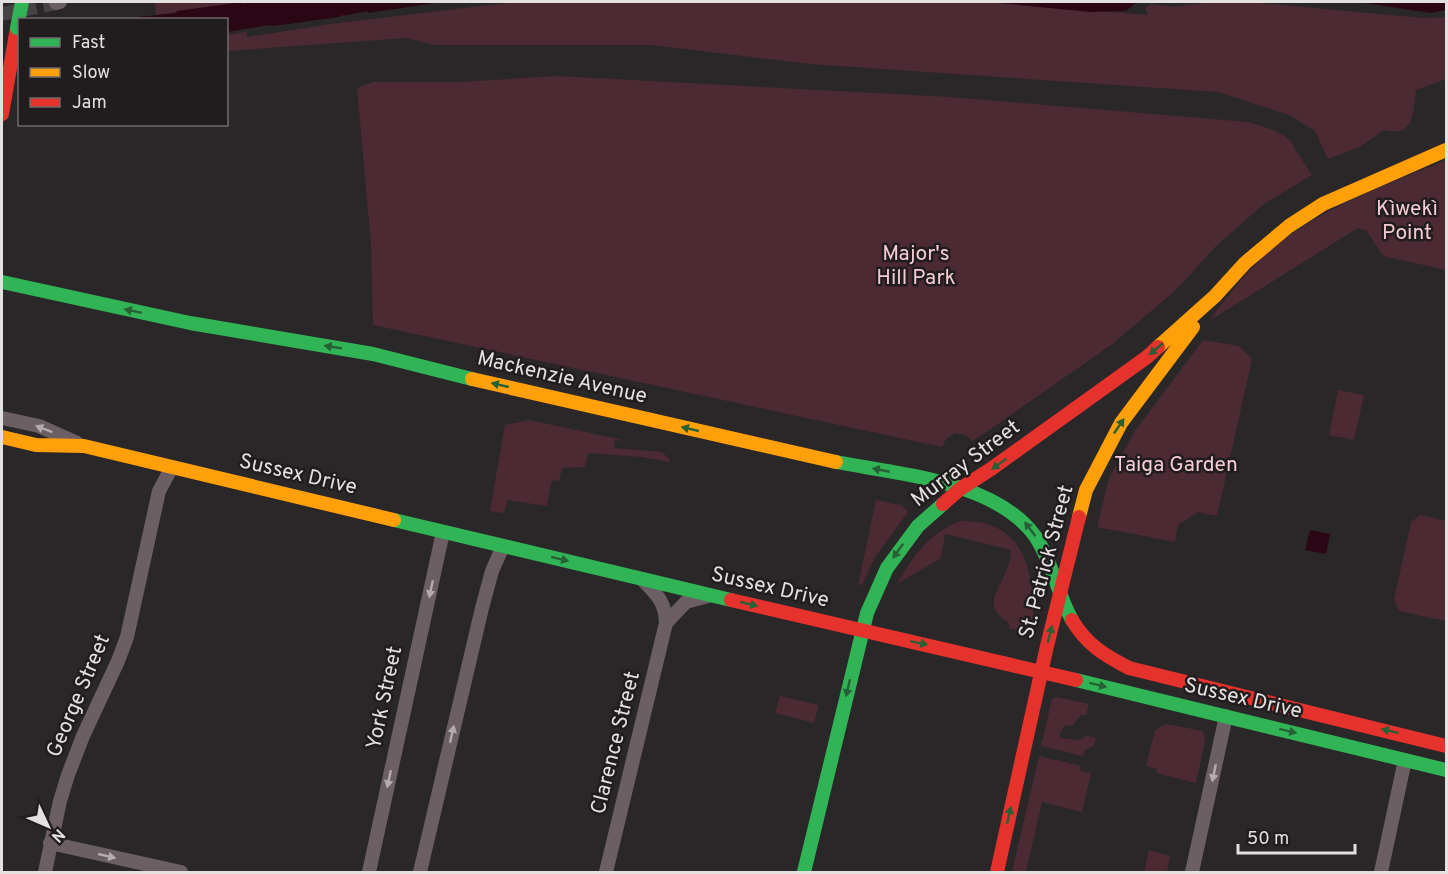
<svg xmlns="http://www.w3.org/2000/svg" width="1448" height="874" font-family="Overpass,sans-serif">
<rect width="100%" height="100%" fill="#2a2728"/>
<g fill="#4c2a33">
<polygon points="155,2 249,2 156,15"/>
<path d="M 515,2 L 988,2 L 1148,15 L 1145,8 L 1152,4 L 1173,7 L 1210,2 L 1251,2 L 1422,18 L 1446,17 L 1446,79 L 1416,90 C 1413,112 1415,138 1384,130 L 1360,147 L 1328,159 L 1315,131 L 1289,115 L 1218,92 L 810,64 L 652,45 L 435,45 L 406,38 L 227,51 L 226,35 L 246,32 L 247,37 L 331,24 Z"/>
<path d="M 557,76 L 950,97 L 1248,122 C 1264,127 1289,132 1295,149 L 1312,175 L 1264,204 L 1216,246 L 1176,290 L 1111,345 L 985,433 L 972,441 L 966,435 L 955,433 L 946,439 L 942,447 L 373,325 L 371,244 L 357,88 L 373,82 L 460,82 Z"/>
<path d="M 1446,160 L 1446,270 L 1383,256 L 1367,231 L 1358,228 L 1209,321 C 1222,304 1234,287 1249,271 C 1301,214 1377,189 1446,160 Z"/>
<polygon points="1203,340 1239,346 1252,359 1217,516 1198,512 1178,525 1175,542 1097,527 1109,478 1135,431"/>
<polygon points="1338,390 1364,395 1354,440 1329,435"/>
<polygon points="529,420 623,440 614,441 615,448 662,452 670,460 669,462 642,457 588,453 585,467 562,468 559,481 552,480 547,506 507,500 504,513 490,511 505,425"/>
<polygon points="876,500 901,505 908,512 875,557 863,583 858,586"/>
<polygon points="1420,515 1446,521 1446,621 1399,611 1394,600 1411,522"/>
<path d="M 961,521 C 1029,520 1035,578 1033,631 L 1009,629 L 1009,623 C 983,607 996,594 1005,574 C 1009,567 1010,558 1011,550 L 945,534 L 941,558 L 897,584 C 912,557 931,531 961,521 Z"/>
<polygon points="780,696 819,705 814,723 775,713"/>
<polygon points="1056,697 1089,704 1086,715 1081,715 1073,725 1064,726 1059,735 1061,738 1079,740 1087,736 1096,738 1094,746 1085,750 1083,756 1041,746 1052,699"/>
<polygon points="1166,724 1203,731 1205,740 1196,783 1156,773 1157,769 1146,766 1155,730"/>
<polygon points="1039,756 1081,766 1080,771 1091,773 1082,812 1042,802 1026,872 1012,872"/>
<polygon points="1149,850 1170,856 1167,872 1144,872"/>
</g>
<g fill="#2b0614">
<polygon points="242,2 243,4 249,2 436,2 435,3 368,13 367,11 343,16 343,14 339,17 273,26 270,25 227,32 226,20 119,19 176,13 177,11"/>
<polygon points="989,2 1137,2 1126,11 1090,12"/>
<polygon points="1358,2 1446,2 1446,10 1431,13"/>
<polygon points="1310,530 1330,534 1326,554 1305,550"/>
</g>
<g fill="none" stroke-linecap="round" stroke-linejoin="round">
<polyline stroke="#464344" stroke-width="14" stroke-dasharray="14 7" stroke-linecap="butt" points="2,14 56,3"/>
<g stroke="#6c5f63" stroke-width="14">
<polyline points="56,3 60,2"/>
<polyline points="2,418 39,426 77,443"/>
<polyline points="666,623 686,602 708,596"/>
<polyline points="50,843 181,872"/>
<polyline points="45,872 60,801 68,775 83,736 118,661 127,637 159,491 172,467"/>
<polyline points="369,872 443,532"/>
<polyline points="420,872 482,608 492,571 503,546"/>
<path d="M 606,872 L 666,623 C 665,601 657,595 642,579"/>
<polyline points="1192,872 1226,716"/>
<polyline points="1381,872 1405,760"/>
</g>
<g stroke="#30b455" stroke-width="14">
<polyline points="2,282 190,323 373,354 472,379"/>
<path d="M 836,462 C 898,474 995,481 1035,536 C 1052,561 1057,593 1072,620"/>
<polyline points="394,520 731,600"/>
<polyline points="1076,680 1446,770"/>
<polyline points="804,872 867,613 887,568 918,526 943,504"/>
</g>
<g stroke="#ff9f0a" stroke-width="14">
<polyline points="1158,347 1215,296 1245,263 1289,226 1323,204 1446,150"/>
<polyline points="472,379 836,462"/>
<polyline points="2,437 36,445 84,446 394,520"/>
<polyline points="1079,517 1086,490 1121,423 1193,327"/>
</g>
<g stroke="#e5322d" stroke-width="14">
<polyline points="2,114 17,28"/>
<polyline points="943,504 960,489 991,469 1147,357 1158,347"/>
<polyline points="731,600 1076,680"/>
<path d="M 1072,620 C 1087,645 1104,655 1129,668 L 1446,746"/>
<polyline points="997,872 1047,646 1079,517"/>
</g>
<polyline stroke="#30b455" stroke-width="14" points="17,28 22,2"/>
</g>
<defs><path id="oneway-solid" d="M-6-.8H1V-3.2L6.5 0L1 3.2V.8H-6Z" transform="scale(1.5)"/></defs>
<g fill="#286036">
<use href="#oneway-solid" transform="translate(133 311) rotate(-168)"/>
<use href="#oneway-solid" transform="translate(333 347) rotate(-171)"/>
<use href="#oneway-solid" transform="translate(1156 349) rotate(140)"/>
<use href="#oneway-solid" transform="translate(500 385) rotate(-167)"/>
<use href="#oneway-solid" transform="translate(1119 426) rotate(-56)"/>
<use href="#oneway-solid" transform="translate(690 429) rotate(-167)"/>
<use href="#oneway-solid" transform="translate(999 464) rotate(144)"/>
<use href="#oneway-solid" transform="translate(881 470) rotate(-169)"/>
<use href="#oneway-solid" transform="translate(1030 529) rotate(-127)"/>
<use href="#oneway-solid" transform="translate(898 551) rotate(125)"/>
<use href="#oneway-solid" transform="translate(560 559) rotate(13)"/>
<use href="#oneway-solid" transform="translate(749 604) rotate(13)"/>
<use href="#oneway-solid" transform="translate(1050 634) rotate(-76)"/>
<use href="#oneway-solid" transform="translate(919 643) rotate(12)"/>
<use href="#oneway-solid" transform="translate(1098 685) rotate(14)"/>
<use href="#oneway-solid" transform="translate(848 688) rotate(103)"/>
<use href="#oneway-solid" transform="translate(1288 731) rotate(14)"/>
<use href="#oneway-solid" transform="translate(1390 731) rotate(-166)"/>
<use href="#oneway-solid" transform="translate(1009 815) rotate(-77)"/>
</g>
<g fill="#b3acae">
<use href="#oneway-solid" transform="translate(44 429) rotate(-159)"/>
<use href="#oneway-solid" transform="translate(431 589) rotate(102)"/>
<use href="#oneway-solid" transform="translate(452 734) rotate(-77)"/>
<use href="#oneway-solid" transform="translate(1214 773) rotate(102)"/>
<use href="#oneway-solid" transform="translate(389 779) rotate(102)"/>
<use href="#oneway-solid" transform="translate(107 856) rotate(13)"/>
</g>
<g text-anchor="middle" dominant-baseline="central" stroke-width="5" stroke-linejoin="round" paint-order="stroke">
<g font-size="21" fill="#f5ccd6" stroke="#211c1d">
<text x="1407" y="209">Kìwekì<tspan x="1407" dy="24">Point</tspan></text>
<text x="916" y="254">Major's<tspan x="916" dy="24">Hill Park</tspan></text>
<text x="1176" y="465">Taiga Garden</text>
</g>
<g font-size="21" fill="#e3e0e0" stroke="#211c1d">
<text transform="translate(562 378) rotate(13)">Mackenzie Avenue</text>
<text transform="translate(966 464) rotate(-37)">Murray Street</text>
<text transform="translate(298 475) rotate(13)">Sussex Drive</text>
<text transform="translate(1047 562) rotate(-75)">St. Patrick Street</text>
<text transform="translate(770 588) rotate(13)">Sussex Drive</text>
<text transform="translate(79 696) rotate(-67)">George Street</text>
<text transform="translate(385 698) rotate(-78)">York Street</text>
<text transform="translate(1243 699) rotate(13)">Sussex Drive</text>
<text transform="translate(616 743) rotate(-76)">Clarence Street</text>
</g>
</g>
<rect width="1448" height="874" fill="none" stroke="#e3e0e0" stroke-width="6"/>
<rect x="18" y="18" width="210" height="108" fill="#211c1d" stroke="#6f6a6b" stroke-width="1.5"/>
<rect x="30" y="38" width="30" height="9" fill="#30b455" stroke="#6f6a6b" stroke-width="1.5"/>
<text x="72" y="48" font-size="18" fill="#e3e0e0">Fast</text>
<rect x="30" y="68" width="30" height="9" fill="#ff9f0a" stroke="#6f6a6b" stroke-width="1.5"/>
<text x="72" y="78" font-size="18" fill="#e3e0e0">Slow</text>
<rect x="30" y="98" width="30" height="9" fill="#e5322d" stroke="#6f6a6b" stroke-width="1.5"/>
<text x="72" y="108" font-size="18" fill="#e3e0e0">Jam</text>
<g transform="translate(48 826) rotate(134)" stroke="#211c1d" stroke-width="4.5" paint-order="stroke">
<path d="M0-4.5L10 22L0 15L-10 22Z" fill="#e3e0e0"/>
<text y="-9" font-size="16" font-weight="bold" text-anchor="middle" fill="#e3e0e0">N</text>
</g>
<path d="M1238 844v9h117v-9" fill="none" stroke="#e3e0e0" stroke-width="3"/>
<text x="1247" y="844" font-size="18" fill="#e3e0e0" stroke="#211c1d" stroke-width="4.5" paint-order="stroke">50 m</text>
</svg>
